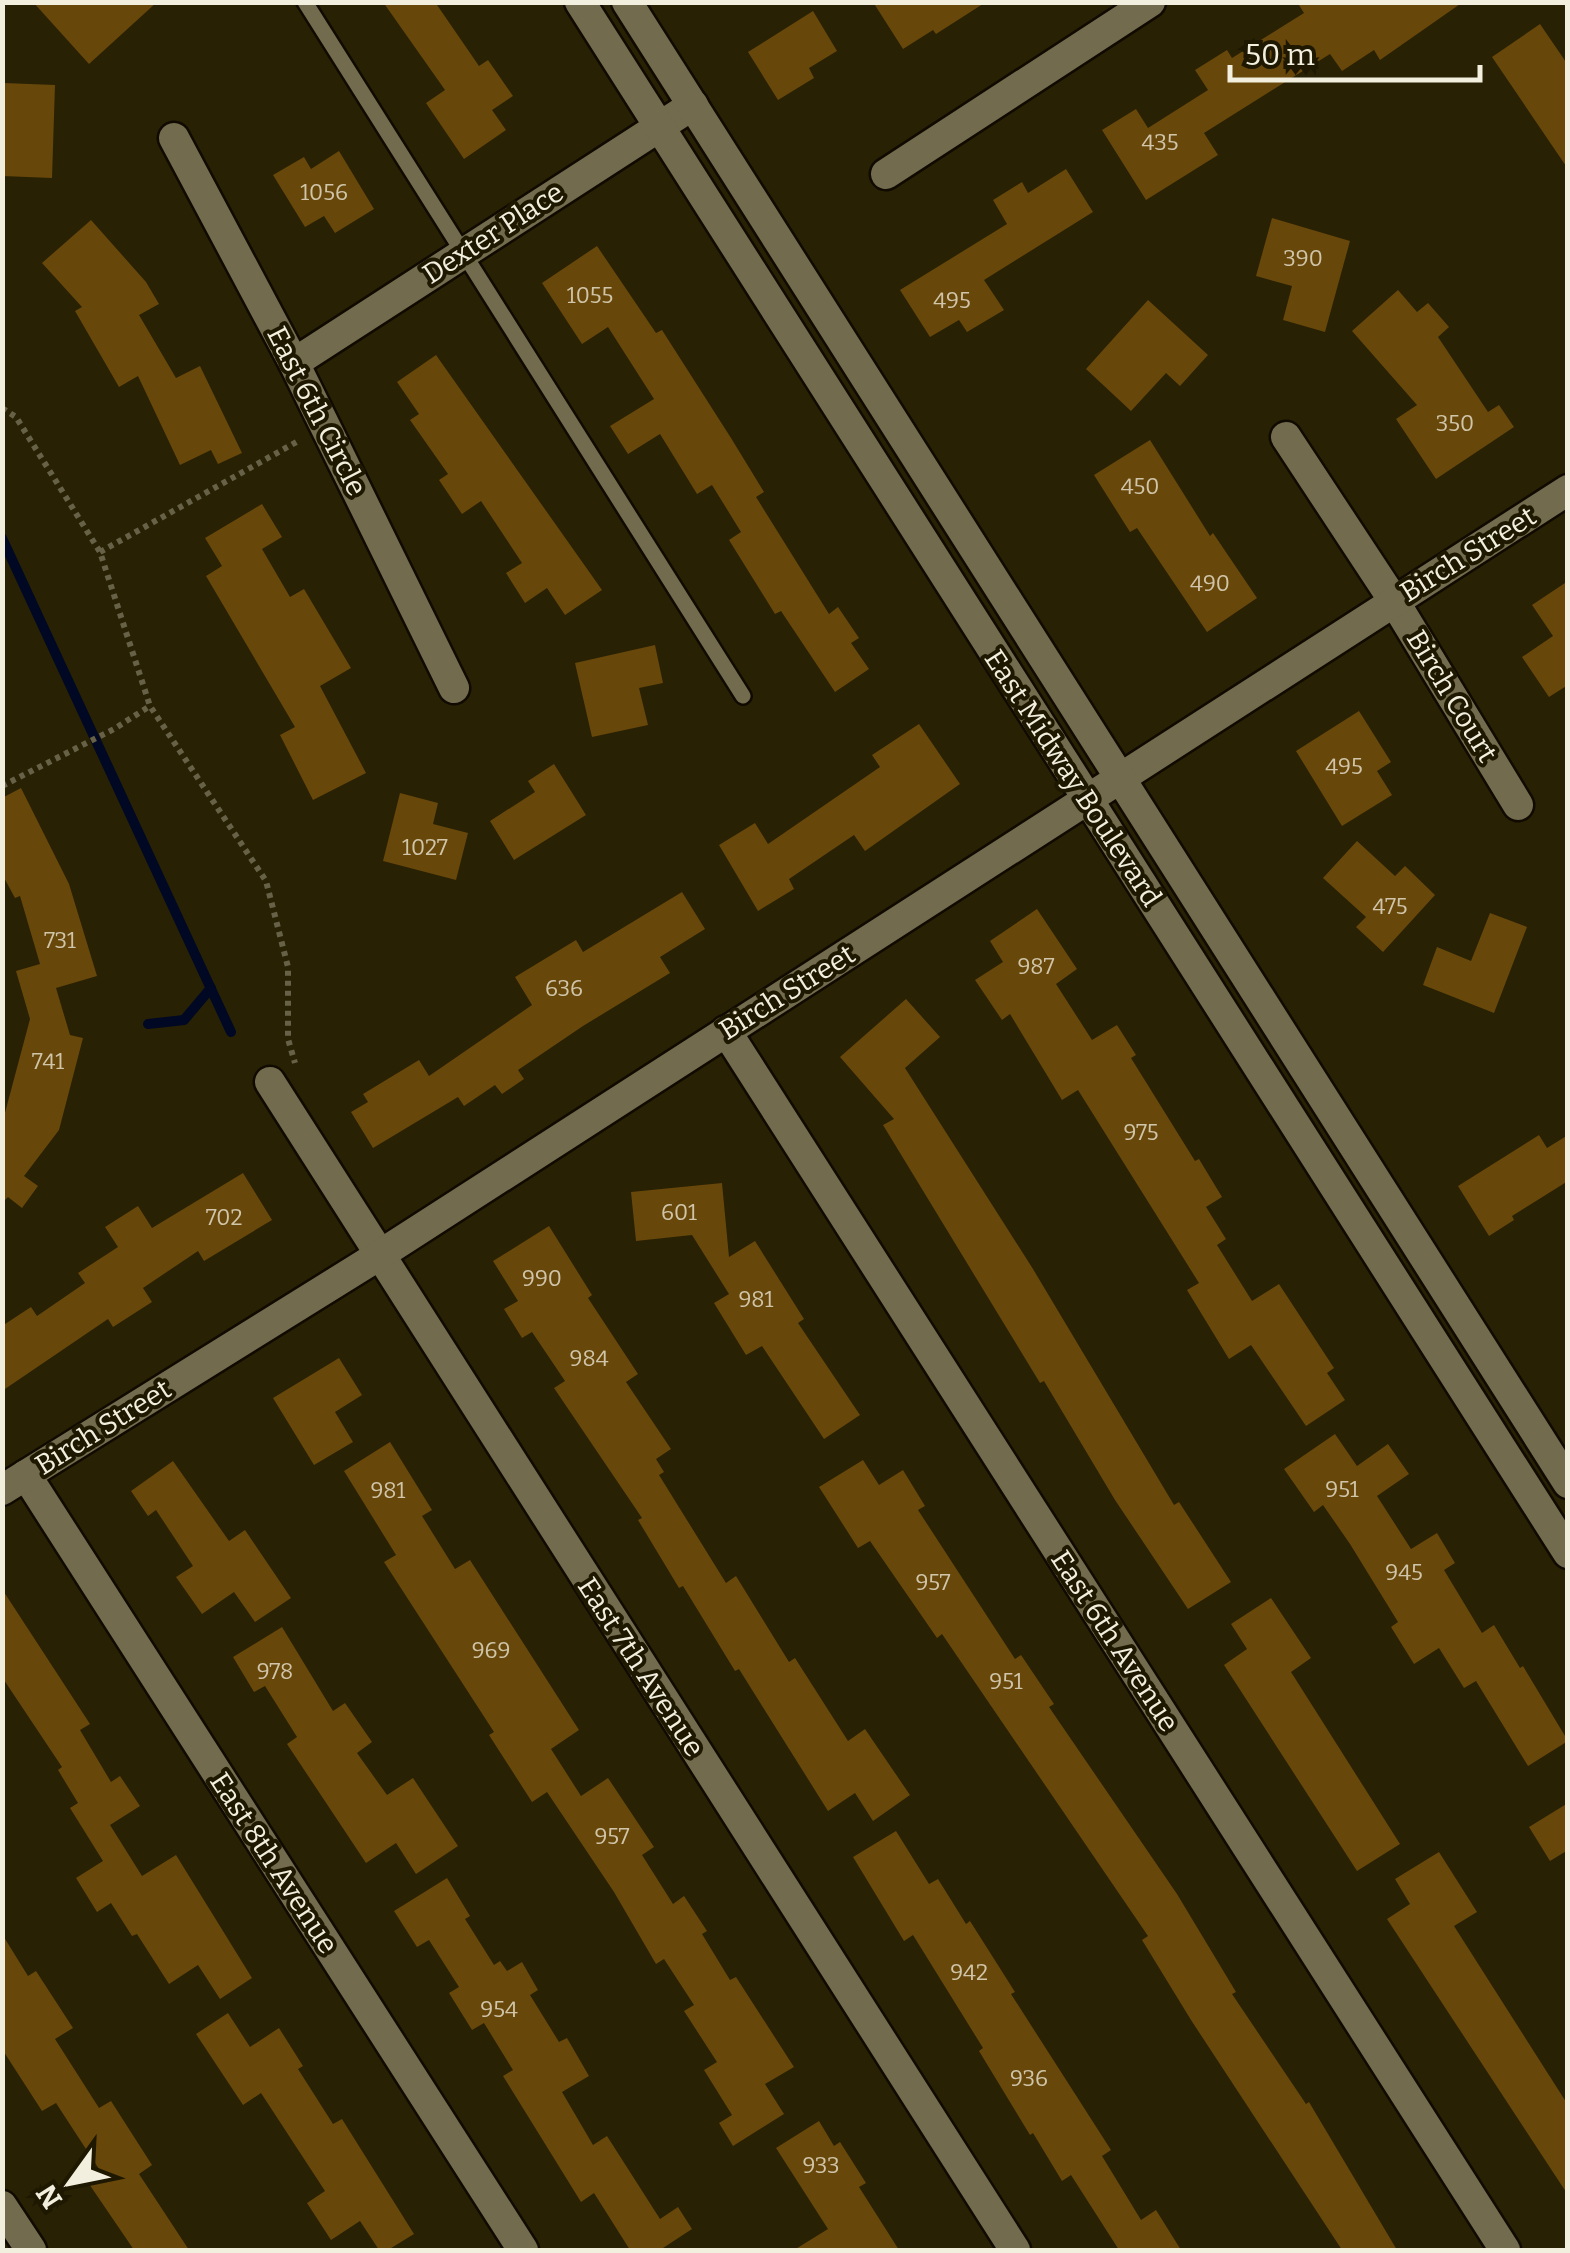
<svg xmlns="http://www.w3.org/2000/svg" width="1570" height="2253" font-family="Bitter,serif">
<rect width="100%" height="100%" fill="#282104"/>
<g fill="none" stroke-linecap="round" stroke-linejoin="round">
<g stroke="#000823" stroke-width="10">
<polyline points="2,538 231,1032"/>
<polyline points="148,1024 184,1020 211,988"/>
</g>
</g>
<g fill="#68470a">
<polygon points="33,2 157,2 89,64"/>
<polygon points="383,2 435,2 479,66 488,60 513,96 492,110 506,130 464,159 426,103 445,90"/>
<polygon points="873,2 986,2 936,34 933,30 903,49"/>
<polygon points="1297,2 1463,2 1380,60 1374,50 1342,71 1330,54 1204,133 1218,155 1146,200 1102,130 1136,109 1148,128 1208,90 1195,70 1227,50 1232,58 1304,13"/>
<polygon points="813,11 837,51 809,68 814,78 778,100 748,52"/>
<polygon points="1540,24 1568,65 1568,169 1492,57"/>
<polygon points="4,83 55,85 52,178 2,176"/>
<polygon points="339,151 374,209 335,233 324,216 305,227 273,175 304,157 311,169"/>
<polygon points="1066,169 1093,212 984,280 1004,310 967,332 959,320 930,337 900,290 1007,224 993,200 1022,182 1028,193"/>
<polygon points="1272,218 1350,241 1325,332 1283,320 1292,286 1256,276"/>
<polygon points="91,220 146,282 159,304 139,315 176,378 200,366 242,453 218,464 211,450 180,465 138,376 119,387 75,311 82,307 42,263"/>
<polygon points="597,246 656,333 662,330 731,438 764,492 756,497 829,614 838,607 859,638 851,643 869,669 835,692 781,611 775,614 729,540 741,532 712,485 697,494 660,434 628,454 610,426 654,399 608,327 582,344 542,283"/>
<polygon points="1398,290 1417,312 1428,303 1449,327 1438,337 1488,412 1499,405 1514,427 1436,479 1396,419 1417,405 1352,331"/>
<polygon points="1148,300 1208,355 1180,386 1166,373 1131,411 1086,369"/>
<polygon points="436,355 602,590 565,615 547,588 525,603 506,573 522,563 481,501 462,514 439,480 448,474 410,420 419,414 397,382"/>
<polygon points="1150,440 1210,536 1213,533 1257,598 1207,632 1137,528 1130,532 1094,475"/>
<polygon points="262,504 282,537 262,549 290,597 304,589 351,668 320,686 366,773 313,800 280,735 295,727 206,576 222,566 205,538"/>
<polygon points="1568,581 1568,685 1549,697 1522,657 1553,636 1532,605"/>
<polygon points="655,645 663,683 639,688 648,725 592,737 575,663"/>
<polygon points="1359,711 1391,762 1377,771 1392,795 1342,826 1296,751"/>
<polygon points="919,724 960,784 865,851 854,835 789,879 794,889 758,911 719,845 755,823 768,844 880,767 872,755"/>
<polygon points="554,764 586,815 514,860 490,821 535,792 528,781"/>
<polygon points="21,788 69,884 97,976 56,988 70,1035 83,1038 59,1130 24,1176 38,1186 22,1208 8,1197 2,1203 2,1124 30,1019 16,971 40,964 20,896 15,898 2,874 2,798"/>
<polygon points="400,793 438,803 433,824 468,833 456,880 383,861"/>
<polygon points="1357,841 1395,876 1405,866 1435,895 1383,952 1356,927 1366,917 1323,878"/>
<polygon points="682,892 705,929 660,957 670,973 583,1026 518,1070 524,1079 502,1094 495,1085 464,1106 458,1097 373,1148 351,1112 368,1102 363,1094 419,1060 429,1076 532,1005 515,977 576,940 583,952"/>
<polygon points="1037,909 1077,969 1056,984 1092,1040 1117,1025 1136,1055 1131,1058 1195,1161 1199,1159 1222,1197 1206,1207 1226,1239 1217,1245 1252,1301 1279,1284 1334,1368 1327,1373 1345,1400 1306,1426 1251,1345 1229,1359 1187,1290 1199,1283 1078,1090 1062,1100 1010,1014 1002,1020 975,980 1003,962 990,941"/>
<polygon points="1490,913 1527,927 1494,1013 1423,985 1437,947 1471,961"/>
<polygon points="906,999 940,1037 905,1068 1033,1269 1174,1505 1179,1502 1231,1582 1188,1609 1115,1500 1044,1381 1040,1383 883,1125 894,1119 840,1057"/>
<polygon points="1539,1135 1547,1148 1568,1135 1568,1181 1512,1216 1514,1220 1489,1236 1458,1186"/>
<polygon points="243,1173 272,1220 204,1261 198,1251 143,1288 152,1302 113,1327 108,1319 2,1391 2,1326 31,1307 37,1316 85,1283 78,1273 118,1247 105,1227 138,1206 152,1228"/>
<polygon points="722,1183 729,1257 755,1241 804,1319 798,1323 860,1415 824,1439 762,1346 746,1355 714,1303 729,1294 692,1235 636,1241 631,1192"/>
<polygon points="549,1226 592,1295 588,1298 638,1374 626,1382 671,1449 656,1459 664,1472 659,1475 726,1583 736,1576 789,1662 795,1658 848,1741 865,1729 910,1795 873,1821 855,1793 828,1811 739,1669 735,1671 683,1586 679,1588 638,1520 642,1518 554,1388 565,1381 532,1332 522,1338 504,1309 518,1301 493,1261"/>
<polygon points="339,1358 362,1395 335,1412 353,1442 314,1465 273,1398"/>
<polygon points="1335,1434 1357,1466 1388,1444 1409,1474 1377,1496 1411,1549 1437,1533 1455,1563 1444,1570 1482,1633 1494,1625 1520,1668 1523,1666 1568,1741 1528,1766 1476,1681 1464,1688 1439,1648 1414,1664 1391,1627 1398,1622 1350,1544 1323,1505 1314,1512 1284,1469"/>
<polygon points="390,1442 432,1510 422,1516 455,1569 470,1560 579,1730 551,1749 581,1796 608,1778 654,1847 642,1855 673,1904 684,1896 707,1931 702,1934 730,1980 736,1977 794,2067 765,2084 784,2114 733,2146 719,2123 732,2115 704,2070 717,2062 684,2011 694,2005 664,1959 656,1964 614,1892 547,1792 532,1802 489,1735 494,1732 384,1562 396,1555 344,1471"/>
<polygon points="863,1460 879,1485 903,1470 925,1506 918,1510 1015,1659 1021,1655 1054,1704 1049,1707 1177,1894 1236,1992 1232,1994 1306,2104 1309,2102 1397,2250 1342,2250 1191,2020 1142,1940 1148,1936 942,1634 937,1638 870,1541 858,1548 819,1487"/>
<polygon points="173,1461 229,1541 245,1530 291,1598 255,1622 234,1592 202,1614 176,1577 193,1566 156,1510 148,1516 131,1491"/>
<polygon points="2,1589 90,1724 80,1730 111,1782 120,1776 140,1806 110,1825 142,1876 176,1855 252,1978 220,1999 198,1965 169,1984 137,1934 132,1936 111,1903 97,1912 76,1878 103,1861 70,1808 78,1803 58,1770 62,1767 2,1677"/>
<polygon points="1271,1598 1311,1658 1291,1672 1400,1844 1357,1871 1224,1665 1247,1649 1231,1624"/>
<polygon points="282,1627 333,1711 345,1703 372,1742 357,1753 387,1795 413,1778 458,1846 416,1874 396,1843 366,1863 287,1744 297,1737 265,1686 254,1692 233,1657"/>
<polygon points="1568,1803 1568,1850 1550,1861 1529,1827"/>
<polygon points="896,1831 929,1884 938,1879 966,1924 970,1921 1015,1992 1011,1994 1111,2150 1102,2156 1141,2220 1156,2210 1181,2250 1119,2250 1071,2175 1062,2181 1033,2133 1030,2135 979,2051 983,2048 913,1935 904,1941 853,1857"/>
<polygon points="1439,1852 1477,1912 1454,1926 1568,2105 1568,2195 1387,1919 1410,1904 1395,1879"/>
<polygon points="447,1878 470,1916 465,1919 494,1965 500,1961 507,1971 522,1962 538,1990 530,1995 559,2042 567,2038 589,2076 562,2092 593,2145 607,2136 660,2219 678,2207 692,2229 660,2250 630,2250 594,2193 581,2202 503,2076 513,2070 484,2023 472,2030 449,1993 459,1987 429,1940 417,1947 394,1911"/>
<polygon points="2,1934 28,1976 36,1971 73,2028 55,2039 99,2108 111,2101 152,2165 139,2174 189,2250 134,2250 85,2178 99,2169 56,2103 42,2111 2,2049"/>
<polygon points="228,2013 250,2047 279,2028 303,2066 298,2069 333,2124 342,2119 414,2234 388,2250 379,2250 360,2221 331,2240 307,2203 325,2191 261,2093 243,2105 196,2034"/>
<polygon points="819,2121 834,2146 840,2142 866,2183 859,2187 899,2250 794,2250 828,2229 776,2148"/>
</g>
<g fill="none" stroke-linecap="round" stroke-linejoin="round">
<g stroke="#100a00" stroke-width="20">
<polyline id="lane" points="305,2 743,696"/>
</g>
<g stroke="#100a00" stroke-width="35">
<g id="street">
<polyline points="174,138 294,363 454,688"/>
<polyline points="886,174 1150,2"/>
<polyline points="294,363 693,105"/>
<polyline points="1286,437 1394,601 1518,805"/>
<polyline points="726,1031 1505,2250"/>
<polyline points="270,1082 1015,2250"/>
<polyline points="26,1475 523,2250"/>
<polyline points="2,1490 378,1256 1568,490"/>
<polyline points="2,2206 31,2250"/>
</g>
</g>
<g stroke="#100a00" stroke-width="35">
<g id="secondary">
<polyline points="580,2 1568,1553"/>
<polyline points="627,2 1568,1483"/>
</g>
</g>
<g stroke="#676148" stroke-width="6" stroke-dasharray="5 5" stroke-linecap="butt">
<polyline points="2,408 16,417 100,552 150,706 266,881 288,967 288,1039 295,1063"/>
<polyline points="100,552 300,440"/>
<polyline points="2,786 114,729 150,706"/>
</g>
<use href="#lane" stroke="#726b4d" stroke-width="15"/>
<use href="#street" stroke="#726b4d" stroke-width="30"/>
<use href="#secondary" stroke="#726b4d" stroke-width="30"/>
</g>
<g text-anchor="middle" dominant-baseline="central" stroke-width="8" stroke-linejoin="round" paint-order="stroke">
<g font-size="22" fill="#d0c5a9">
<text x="1160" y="142">435</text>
<text x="324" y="192">1056</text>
<text x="1303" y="258">390</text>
<text x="590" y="295">1055</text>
<text x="952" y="300">495</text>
<text x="1455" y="423">350</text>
<text x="1140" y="486">450</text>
<text x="1210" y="583">490</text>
<text x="1344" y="766">495</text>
<text x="425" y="847">1027</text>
<text x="1390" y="906">475</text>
<text x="60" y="940">731</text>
<text x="1036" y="966">987</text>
<text x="564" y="988">636</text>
<text x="48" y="1061">741</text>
<text x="1141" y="1132">975</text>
<text x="679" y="1212">601</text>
<text x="224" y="1217">702</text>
<text x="542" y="1278">990</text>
<text x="756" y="1299">981</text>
<text x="589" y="1358">984</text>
<text x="1342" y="1489">951</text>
<text x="388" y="1490">981</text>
<text x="1404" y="1572">945</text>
<text x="933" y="1582">957</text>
<text x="491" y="1650">969</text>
<text x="275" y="1671">978</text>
<text x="1006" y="1681">951</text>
<text x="612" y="1836">957</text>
<text x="969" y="1972">942</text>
<text x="499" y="2009">954</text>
<text x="1029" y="2078">936</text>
<text x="821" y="2165">933</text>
</g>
<g font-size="28" fill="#f2efde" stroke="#1e1800">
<text transform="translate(493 233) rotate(-33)">Dexter Place</text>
<text transform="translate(317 411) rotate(63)">East 6th Circle</text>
<text transform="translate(1468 554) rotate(-32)">Birch Street</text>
<text transform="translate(1452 696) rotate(59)">Birch Court</text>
<text transform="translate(1073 778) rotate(57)">East Midway Boulevard</text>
<text transform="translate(787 992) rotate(-32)">Birch Street</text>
<text transform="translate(103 1427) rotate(-32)">Birch Street</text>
<text transform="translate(1115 1641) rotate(57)">East 6th Avenue</text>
<text transform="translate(641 1667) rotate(57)">East 7th Avenue</text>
<text transform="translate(274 1863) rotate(57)">East 8th Avenue</text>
</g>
</g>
<rect width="1570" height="2253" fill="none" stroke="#f2efde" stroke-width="10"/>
<g transform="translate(70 2183) rotate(237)" stroke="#1e1800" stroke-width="8" paint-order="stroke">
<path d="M0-8L18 38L0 25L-18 38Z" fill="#f2efde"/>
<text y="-15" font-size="28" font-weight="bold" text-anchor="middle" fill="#f2efde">N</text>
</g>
<path d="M1230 65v15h250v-15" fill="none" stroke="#f2efde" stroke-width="5"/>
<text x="1245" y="65" font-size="30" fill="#f2efde" stroke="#1e1800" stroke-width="8" paint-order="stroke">50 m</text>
</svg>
